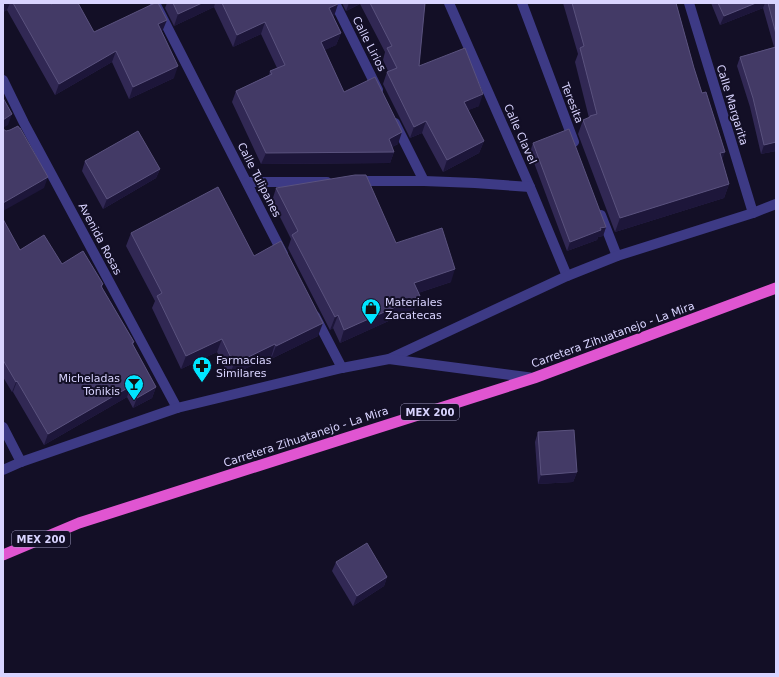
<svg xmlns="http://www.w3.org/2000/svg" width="779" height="677" font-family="'DejaVu Sans',sans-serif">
<rect width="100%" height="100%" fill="#130f26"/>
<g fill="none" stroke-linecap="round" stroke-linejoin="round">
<g stroke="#3d3a85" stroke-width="10">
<polyline points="155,3 283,254"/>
<polyline points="335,3 378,90"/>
<polyline points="449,3 530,187 567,276"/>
<polyline points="522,3 574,142"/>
<polyline points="689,3 753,213"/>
<polyline points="3,80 24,123 177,408"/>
<polyline points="395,123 424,181"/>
<polyline points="355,181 424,181 475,183 530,187"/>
<polyline points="247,182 327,182"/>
<polyline points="601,215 617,256"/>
<polyline points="315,316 342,368"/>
<polyline points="389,359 567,276 617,256 753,213 776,204"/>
<polyline points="3,427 21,462"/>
<polyline points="3,470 21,462 177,408 342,368 389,359 534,378"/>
</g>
<polyline stroke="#e055d1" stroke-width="11" points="3,555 79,523 534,378 776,288"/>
</g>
<g fill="#312854">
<polygon points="3,3 50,3 51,4 94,32 162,32 174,78 129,99 112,62 55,95 7,10 3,12"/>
<polygon points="167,3 338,3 338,4 334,16 333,17 341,33 336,45 324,50 344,92 398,144 392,147 394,152 390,163 261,164 232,102 236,91 269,75 270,71 277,68 261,34 233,47 214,7 174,26 165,8"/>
<polygon points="342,3 425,3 419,66 479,106 468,110 484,141 479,153 443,172 422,133 410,138 383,84 387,72 388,71 383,60 385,52 360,4 346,11"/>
<polygon points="563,3 676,3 694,68 729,184 724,198 615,232 578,134 583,120 589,118 575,62 578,54"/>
<polygon points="711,3 776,3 776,151 761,154 750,107 737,66 740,57 774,47 763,8 720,25"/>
<polygon points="533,143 606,227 603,236 598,237 597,240 567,251 530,152"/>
<polygon points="85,161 160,169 156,178 103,209 82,171"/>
<polygon points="276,188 396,243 451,282 418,293 420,296 415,309 340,343 333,328 330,330 288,248 291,239 272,201"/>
<polygon points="3,219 20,250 62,264 103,284 102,288 134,342 133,345 156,387 152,398 133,408 127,397 44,445 13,392 12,392 3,377"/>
<polygon points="131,233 254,256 318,336 271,359 271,357 229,376 217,352 181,369 152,308 155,301 126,246"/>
<polygon points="538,432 577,472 573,482 538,484 535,442"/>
<polygon points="336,562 387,577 384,586 353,606 332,571"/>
</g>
<g fill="#1d163a">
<polygon points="4,3 10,3 7,10 3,12 3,7"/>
<polygon points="202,3 215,3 214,7 174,26 178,14"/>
<polygon points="349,3 361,3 360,4 346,11"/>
<polygon points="756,3 765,3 763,8 720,25 724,16"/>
<polygon points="338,4 334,16 325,20 329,8"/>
<polygon points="167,20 162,32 154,36 158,24"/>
<polygon points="265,22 261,34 233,47 237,35"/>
<polygon points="341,33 336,45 317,54 321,42"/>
<polygon points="116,51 112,62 55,95 59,84"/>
<polygon points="178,66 174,78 129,99 133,87"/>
<polygon points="483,94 479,106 459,114 464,102"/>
<polygon points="12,114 8,125 3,128 3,120"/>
<polygon points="426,121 422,133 410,138 414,127"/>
<polygon points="402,132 398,144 384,151 389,139"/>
<polygon points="484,141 479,153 443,172 447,160"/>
<polygon points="776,142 776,151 761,154 764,145"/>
<polygon points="394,152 390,163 261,164 266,153"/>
<polygon points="725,152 720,166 720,153"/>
<polygon points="160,169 156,178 103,209 107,199"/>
<polygon points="48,177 44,188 3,211 3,203"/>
<polygon points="729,184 724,198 615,232 620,218"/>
<polygon points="606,227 603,236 598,237 597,240 567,251 570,242 600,228"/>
<polygon points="455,269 451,282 409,296 414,283"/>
<polygon points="420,296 415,309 340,343 344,330"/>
<polygon points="338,315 333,328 330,330 335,317"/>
<polygon points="323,323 318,336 271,359 276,346"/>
<polygon points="222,339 217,352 181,369 186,356"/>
<polygon points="275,344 271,357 229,376 234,364"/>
<polygon points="17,381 13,392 12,392 16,382"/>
<polygon points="131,386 127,397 44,445 48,434"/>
<polygon points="156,387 152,398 133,408 137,398"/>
<polygon points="577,472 573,482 538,484 541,475"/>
<polygon points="387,577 384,586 353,606 357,596"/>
</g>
<g fill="#433a66" stroke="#5a527e">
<polygon points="13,3 50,3 51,4 53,3 78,3 94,32 155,3 158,3 167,20 158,24 178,66 133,87 116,51 59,84"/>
<polygon points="173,3 202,3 178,14"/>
<polygon points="222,3 338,3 338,4 329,8 341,33 321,42 344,92 375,77 402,132 389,139 394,152 266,153 236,91 272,74 270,71 285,65 265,22 237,35"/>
<polygon points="370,3 425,3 419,66 465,48 483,94 464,102 484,141 447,160 426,121 414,127 387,72 397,68 387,48 392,46"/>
<polygon points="572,3 676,3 694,68 702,93 706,92 725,152 720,153 729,184 620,218 583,120 590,117 590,116 597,114 580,48 584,46"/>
<polygon points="718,3 756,3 724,16"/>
<polygon points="768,3 776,3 776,34"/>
<polygon points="776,47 776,142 764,145 753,98 740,57"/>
<polygon points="3,98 12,114 3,120"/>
<polygon points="18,126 19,128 20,128 48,177 3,203 3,129 6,131 10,130"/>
<polygon points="569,129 606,227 600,228 601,230 570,242 533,143"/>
<polygon points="138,131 160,169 107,199 85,161"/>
<polygon points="355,175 366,175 396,243 442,228 455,269 414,283 420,296 344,330 338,315 335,317 292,235 298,231 276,188"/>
<polygon points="218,187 254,256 281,241 323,323 276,346 275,344 234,364 222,339 186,356 157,296 162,293 131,233"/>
<polygon points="3,219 20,250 44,235 62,264 83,251 103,284 101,286 134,342 132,343 156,387 137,398 131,386 48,434 17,381 16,382 3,360"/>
<polygon points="574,430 577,472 541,475 538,432"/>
<polygon points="367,543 387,577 357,596 336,562"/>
</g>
<defs>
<g id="shop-pin" transform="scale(1)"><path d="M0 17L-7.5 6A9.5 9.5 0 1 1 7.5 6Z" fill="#00e5ff" stroke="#130f26"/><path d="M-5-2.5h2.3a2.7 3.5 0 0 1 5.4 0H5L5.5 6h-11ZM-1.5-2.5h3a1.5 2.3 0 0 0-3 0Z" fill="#111"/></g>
<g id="pharmacy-pin" transform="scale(1)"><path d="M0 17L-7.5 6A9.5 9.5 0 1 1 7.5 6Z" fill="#00e5ff" stroke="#130f26"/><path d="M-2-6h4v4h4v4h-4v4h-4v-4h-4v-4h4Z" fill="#111"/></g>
<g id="bar-pin" transform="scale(1)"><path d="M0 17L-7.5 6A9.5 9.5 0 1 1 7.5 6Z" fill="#00e5ff" stroke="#130f26"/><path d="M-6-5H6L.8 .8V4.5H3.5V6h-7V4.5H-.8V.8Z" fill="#111"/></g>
</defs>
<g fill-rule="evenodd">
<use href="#shop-pin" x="371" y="308"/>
<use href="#pharmacy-pin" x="202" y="366"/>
<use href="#bar-pin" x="134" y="384"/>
</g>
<g text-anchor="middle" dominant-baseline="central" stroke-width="4" stroke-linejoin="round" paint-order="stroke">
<g fill="#130f26" stroke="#9e99be" stroke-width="1">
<rect x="401" y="404" width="58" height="16" rx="3"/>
<rect x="12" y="531" width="58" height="16" rx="3"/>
</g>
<g font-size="10" font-weight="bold" fill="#d9d4ff">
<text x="430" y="412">MEX 200</text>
<text x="41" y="539">MEX 200</text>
</g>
<g font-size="11" fill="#d9d4ff" stroke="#130f26">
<text transform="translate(369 44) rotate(63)">Calle Lirios</text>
<text transform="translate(572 103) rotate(69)">Teresita</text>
<text transform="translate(732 105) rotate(73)">Calle Margarita</text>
<text transform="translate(520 134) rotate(66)">Calle Clavel</text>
<text transform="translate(259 180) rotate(63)">Calle Tulipanes</text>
<text transform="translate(100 239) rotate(62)">Avenida Rosas</text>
<text transform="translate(613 335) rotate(-20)">Carretera Zihuatanejo - La Mira</text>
<text transform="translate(306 437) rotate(-18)">Carretera Zihuatanejo - La Mira</text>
</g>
<g font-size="11" fill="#d9d4ff" stroke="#130f26" text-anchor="start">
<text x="385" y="302">Materiales<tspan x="385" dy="13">Zacatecas</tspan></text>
<text x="216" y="360">Farmacias<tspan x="216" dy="13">Similares</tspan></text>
<text x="120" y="378" text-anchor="end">Micheladas<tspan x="120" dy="13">Toñikis</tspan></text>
</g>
</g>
<rect width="779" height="677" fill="none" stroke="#d9d4ff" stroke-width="8"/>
</svg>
